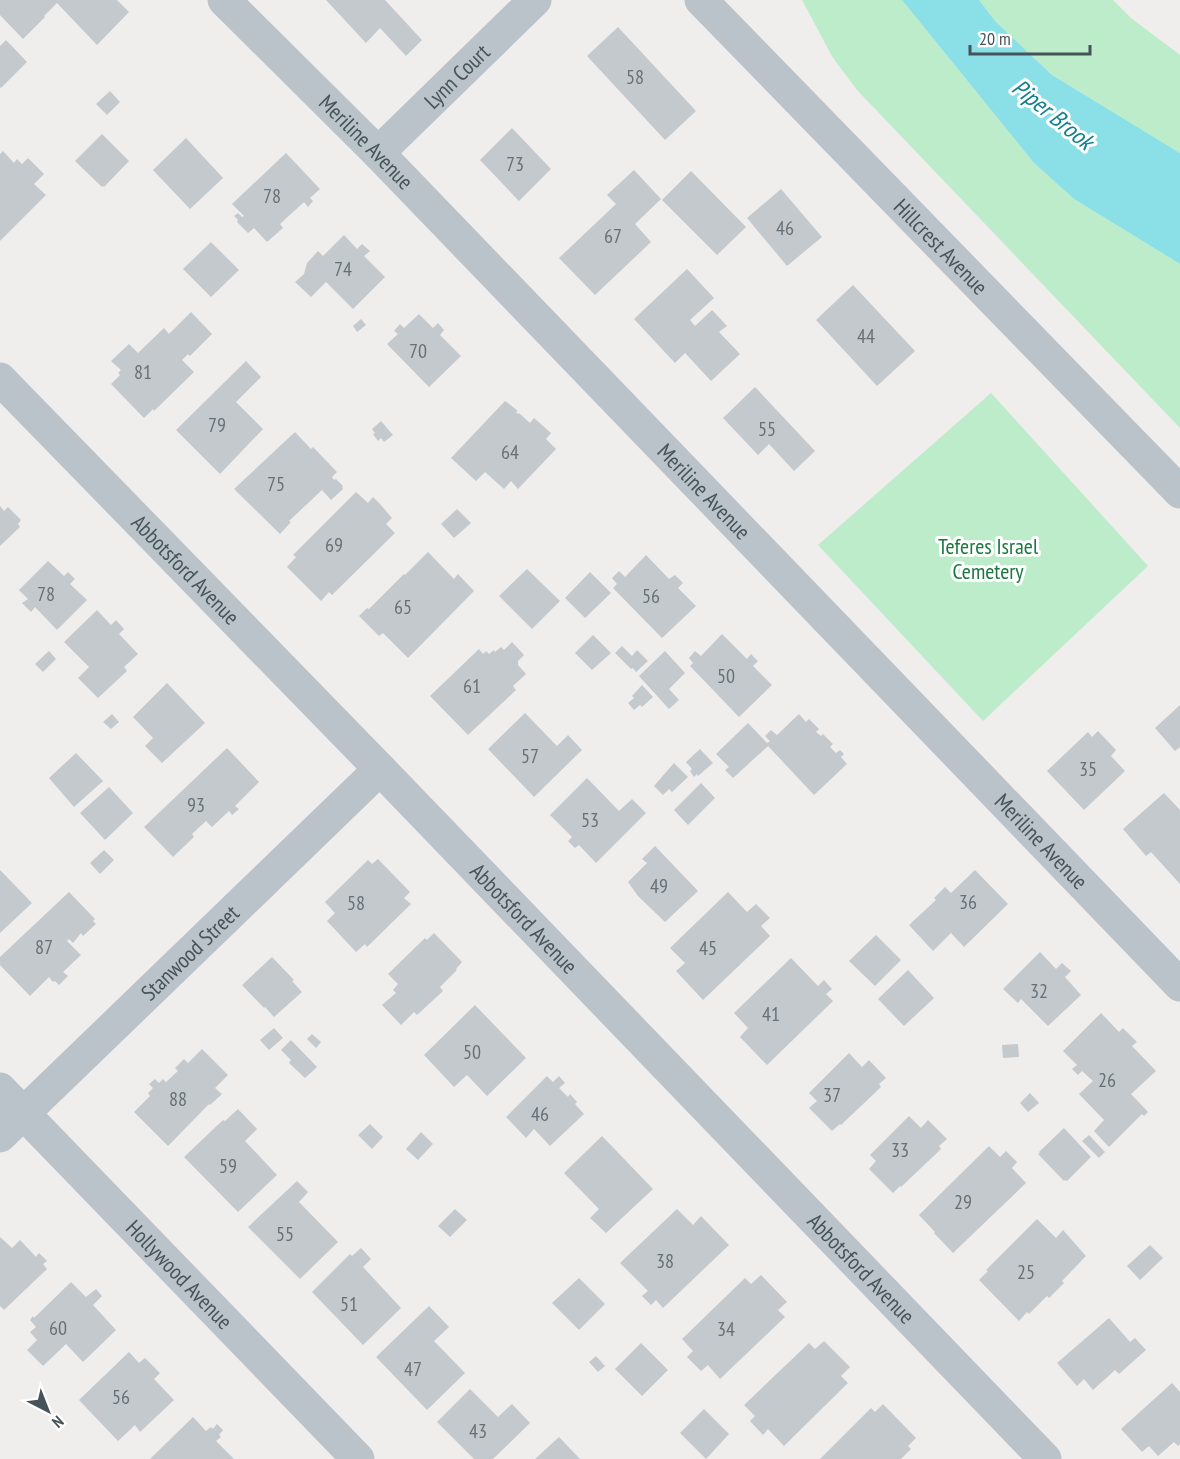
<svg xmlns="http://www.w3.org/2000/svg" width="1180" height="1459" font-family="'PT Sans Narrow',sans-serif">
<rect width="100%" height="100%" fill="#f0eded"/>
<g fill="#bcecc9">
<polygon points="802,0 902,0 1034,163 1074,199 1180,264 1180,428 857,90 833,58"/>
<polygon points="979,0 1113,0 1131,18 1180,55 1180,153 1052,75 996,22"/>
<polygon points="991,393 1148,566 983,721 818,545"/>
</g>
<polygon fill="#8be0e7" points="902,0 979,0 996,22 1052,75 1180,153 1180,264 1074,199 1034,163"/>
<g fill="#c4c9cd">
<polygon points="0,0 117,0 129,12 97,45 57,3 44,16 45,17 23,39 0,15"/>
<polygon points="326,0 385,0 422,40 406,56 380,28 366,43"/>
<polygon points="618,27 696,111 665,140 587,56"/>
<polygon points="6,40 27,62 1,88 0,87 0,46"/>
<polygon points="110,91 120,102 107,115 96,104"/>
<polygon points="512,128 551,169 519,201 480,160"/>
<polygon points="102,134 129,161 104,187 103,186 102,187 75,161"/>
<polygon points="186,138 223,178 190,209 153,170"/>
<polygon points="3,151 14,163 17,159 22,164 28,158 44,174 34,184 46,195 0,241 0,154"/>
<polygon points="286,153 320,189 310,198 313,201 308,207 304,202 280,224 283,228 267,242 254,228 248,233 237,222 238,220 234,216 238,213 242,217 244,216 232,204"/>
<polygon points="634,170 661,199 635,224 651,242 595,295 559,258 616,204 607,195"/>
<polygon points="691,171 746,227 717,255 662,200"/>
<polygon points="781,189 822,237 787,266 747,218"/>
<polygon points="344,235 357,249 362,244 370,251 364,256 385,277 353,309 326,282 311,297 295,282 304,274 307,263 318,251 323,256"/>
<polygon points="211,242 239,270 211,297 183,269"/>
<polygon points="687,269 714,298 690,320 695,326 712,310 727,326 719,332 740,354 711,381 685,353 675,363 634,319"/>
<polygon points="853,285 915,351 877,386 816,320"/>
<polygon points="191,312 212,334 190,356 188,354 182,360 194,372 154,411 153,409 144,418 111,384 120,375 118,373 121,370 111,361 129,344 138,353 164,328 169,334"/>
<polygon points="419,314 433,328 438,323 444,330 440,335 461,356 429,387 387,344 398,334 394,331 400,324 404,328"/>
<polygon points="361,319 366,325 357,332 353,326"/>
<polygon points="246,361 261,377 236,402 263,429 220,474 176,430"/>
<polygon points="755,387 815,451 794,471 769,444 758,455 723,418"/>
<polygon points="505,401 518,411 516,412 518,414 519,413 530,423 534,418 551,433 546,439 556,449 518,489 511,481 504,489 485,472 476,481 451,458"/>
<polygon points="381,421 393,435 384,442 381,438 378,441 373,434 375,433 372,429"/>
<polygon points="295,432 311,449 313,447 337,472 332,477 334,480 336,479 343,486 342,487 343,489 331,500 322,490 289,521 291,522 280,534 234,489"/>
<polygon points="356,492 368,503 373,497 380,504 392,518 386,524 395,533 332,595 329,592 321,601 287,567 296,557 293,555"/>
<polygon points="0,506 4,511 8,507 21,520 18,524 20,527 0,546"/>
<polygon points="457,509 471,523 454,538 441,524"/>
<polygon points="428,552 454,579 458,574 474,591 408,658 383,633 379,636 359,616 367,608 369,609 404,574 405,575"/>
<polygon points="646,555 669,579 675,575 683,583 678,588 696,606 662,638 613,588 617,584 612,578 619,571 625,577"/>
<polygon points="48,561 64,576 68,572 75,579 70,584 87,600 57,630 35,607 31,612 22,603 28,599 19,590"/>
<polygon points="527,569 560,601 532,629 499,596"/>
<polygon points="590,572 611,593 585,618 565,598"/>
<polygon points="97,610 111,625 116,620 124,629 119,634 138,654 124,667 127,671 98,698 78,678 89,667 64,642"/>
<polygon points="722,634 747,659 751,654 758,661 753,666 772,685 739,717 690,666 693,663 689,658 695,651 701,656"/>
<polygon points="593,635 611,653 592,670 575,653"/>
<polygon points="512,642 524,655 518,661 518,665 526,674 513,686 516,690 468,735 430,696 479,649 483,654 486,651 489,654 494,650 495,652 501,647 504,650"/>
<polygon points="622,646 632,656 637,650 648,661 636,672 633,668 631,669 615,653"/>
<polygon points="49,651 56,659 43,672 35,664"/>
<polygon points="665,651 685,673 669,689 679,700 669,709 639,676"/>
<polygon points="167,683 205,723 162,763 145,746 153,738 133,717"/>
<polygon points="642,685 653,697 642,707 640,705 634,710 628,703 634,698 632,696"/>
<polygon points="1180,705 1180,747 1175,751 1155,728"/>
<polygon points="525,713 557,746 568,735 582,750 534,797 488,749"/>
<polygon points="112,714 119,722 111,729 103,722"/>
<polygon points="799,714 806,722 809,719 819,729 816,732 821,736 823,734 833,744 830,747 836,753 840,750 844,754 841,757 847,764 814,795 768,746 733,778 725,770 729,767 716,754 748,723 767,743 770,741 765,736 771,730 777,735"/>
<polygon points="1098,731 1116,750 1111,756 1125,771 1084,810 1047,771 1088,732 1092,737"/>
<polygon points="227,748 259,782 235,806 239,809 232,815 229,811 212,827 206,821 192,834 194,837 173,857 144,827"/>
<polygon points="700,749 713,763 698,776 697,774 694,777 690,771 692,769 686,762"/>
<polygon points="76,753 103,781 74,807 49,778"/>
<polygon points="674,763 688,777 672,792 669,789 663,795 654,786"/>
<polygon points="587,778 619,811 632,799 646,813 596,863 579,845 575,848 568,841 572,837 550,815"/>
<polygon points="701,783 715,798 688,825 674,810"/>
<polygon points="109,787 133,813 105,840 80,813"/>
<polygon points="1164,793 1180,810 1180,884 1151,852 1146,856 1123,829"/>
<polygon points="655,846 698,891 665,922 638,896 628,882 647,863 642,859"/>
<polygon points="104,850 114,860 100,874 90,863"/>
<polygon points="378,859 410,892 404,898 411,904 367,947 365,944 356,952 327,921 335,913 325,902 368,860 372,864"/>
<polygon points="0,870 32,903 0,933"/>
<polygon points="975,870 1008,904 964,947 951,933 933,951 909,925 936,900 934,898 945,887 951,893"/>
<polygon points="69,892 95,919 93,921 96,924 83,936 81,933 73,943 69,939 67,941 81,955 63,972 68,976 59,985 55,981 53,982 49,977 30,996 0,965 0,957"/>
<polygon points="728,892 747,912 756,904 770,918 761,926 770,936 703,1000 676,971 685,963 670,948"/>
<polygon points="434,933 462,962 456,969 457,970 440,987 443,991 417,1015 414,1012 401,1025 382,1005 396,993 393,990 398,984 388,974 425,938 427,940"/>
<polygon points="876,935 901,960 875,986 849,961"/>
<polygon points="1040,952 1056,969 1062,963 1071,971 1065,977 1081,995 1048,1026 1021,999 1018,1003 1003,989"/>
<polygon points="272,957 294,980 292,981 302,992 274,1017 265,1007 264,1008 242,985"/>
<polygon points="791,958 818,986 824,980 832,989 826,994 833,1001 767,1065 740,1037 748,1028 734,1013"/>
<polygon points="908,970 934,998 904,1026 878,999"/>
<polygon points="475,1005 526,1058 487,1096 467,1075 454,1087 424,1055"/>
<polygon points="1101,1013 1119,1032 1123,1028 1137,1042 1132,1046 1156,1071 1131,1094 1148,1112 1144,1116 1142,1114 1109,1147 1094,1131 1104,1120 1079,1094 1093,1081 1082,1071 1078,1075 1072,1069 1077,1065 1063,1051"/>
<polygon points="274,1028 283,1038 269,1050 260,1040"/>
<polygon points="312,1034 321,1042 316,1048 307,1039"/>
<polygon points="291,1040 317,1067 305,1078 289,1063 291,1060 281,1050"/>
<polygon points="1018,1044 1019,1057 1003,1058 1002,1045"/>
<polygon points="202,1049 228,1075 215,1088 222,1094 210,1105 209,1104 168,1146 134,1112 150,1096 148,1093 153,1088 149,1084 155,1079 159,1083 163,1079 166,1082 178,1071 175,1068 184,1059 188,1063"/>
<polygon points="849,1053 862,1067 869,1060 886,1078 879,1084 881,1087 841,1125 840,1124 832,1131 809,1108 817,1101 809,1093"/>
<polygon points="547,1076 553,1082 559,1076 565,1083 559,1088 568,1097 570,1094 577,1102 575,1104 584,1114 550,1146 534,1129 526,1138 506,1117"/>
<polygon points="1030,1093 1039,1103 1028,1112 1020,1103"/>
<polygon points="238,1109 257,1129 245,1141 277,1175 238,1212 184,1157 223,1120 225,1121"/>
<polygon points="909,1116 921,1128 928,1120 947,1139 939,1146 941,1149 901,1187 900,1186 893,1193 869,1169 876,1161 870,1155"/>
<polygon points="370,1124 383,1137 372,1149 358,1135"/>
<polygon points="1064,1128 1091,1157 1067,1181 1065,1180 1064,1181 1038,1154 1040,1153 1039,1152"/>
<polygon points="421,1132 433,1144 418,1160 406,1149"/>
<polygon points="1089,1135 1105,1152 1099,1158 1082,1141"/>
<polygon points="602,1136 653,1189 606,1233 590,1218 599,1209 564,1173"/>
<polygon points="989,1146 1000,1157 1006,1151 1017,1162 1012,1168 1026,1183 953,1253 934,1233 935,1232 919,1215"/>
<polygon points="297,1181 308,1192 299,1202 338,1242 300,1279 248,1227"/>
<polygon points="455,1209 467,1220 450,1237 438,1226"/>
<polygon points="677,1209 693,1225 701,1216 729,1245 663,1308 656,1300 651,1305 642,1296 648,1291 620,1263"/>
<polygon points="1037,1219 1056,1238 1063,1230 1086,1256 1062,1281 1064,1283 1049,1298 1047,1296 1029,1314 1027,1312 1019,1321 979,1280 988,1271 986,1270"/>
<polygon points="0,1237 12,1248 20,1240 36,1257 39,1253 47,1261 43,1264 47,1269 4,1310 0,1306"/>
<polygon points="1150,1245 1163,1258 1140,1280 1127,1266"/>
<polygon points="361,1248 371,1259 363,1267 401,1308 363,1345 312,1292 350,1254 352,1256"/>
<polygon points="761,1275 787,1302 778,1310 785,1317 720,1379 708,1365 701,1371 687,1357 693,1351 682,1339 745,1278 751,1284"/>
<polygon points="579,1278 605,1304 579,1330 552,1303"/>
<polygon points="71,1282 86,1297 96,1289 102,1296 93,1305 116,1330 83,1362 66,1344 43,1366 27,1350 37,1340 30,1332 36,1327 30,1320 33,1316 34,1318"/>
<polygon points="429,1306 449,1327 434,1341 465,1373 427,1410 376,1357"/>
<polygon points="1109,1318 1130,1342 1135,1338 1146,1350 1119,1374 1115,1370 1093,1390 1084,1379 1077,1386 1057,1363"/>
<polygon points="824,1341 850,1367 841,1376 848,1383 784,1446 768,1429 763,1435 750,1421 755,1416 744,1405 809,1343 815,1349"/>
<polygon points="641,1343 668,1370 642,1396 615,1369"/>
<polygon points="129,1352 139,1363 145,1358 160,1373 154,1379 174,1400 140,1432 135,1425 118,1441 79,1400"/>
<polygon points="596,1356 605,1366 598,1372 589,1362"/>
<polygon points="1172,1383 1180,1392 1180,1444 1178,1446 1174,1442 1158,1456 1149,1446 1142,1452 1121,1429"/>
<polygon points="470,1389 498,1417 512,1404 530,1423 493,1459 474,1459 437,1422"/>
<polygon points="883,1404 916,1438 908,1446 911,1449 901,1459 820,1459 871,1408 875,1412"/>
<polygon points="704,1409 729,1434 706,1459 680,1433"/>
<polygon points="193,1417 206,1431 211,1427 213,1429 217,1424 223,1430 219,1435 221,1437 216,1441 234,1459 150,1459"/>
<polygon points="559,1437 580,1459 535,1459"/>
</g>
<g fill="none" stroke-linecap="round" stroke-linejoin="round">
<g stroke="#b9c3c9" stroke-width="33">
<path id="s1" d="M 224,0 L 378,153 L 1180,985"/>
<path id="s2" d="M 701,0 L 1180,492"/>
<path id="s3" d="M 378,153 L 535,0"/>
<path id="s4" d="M 0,379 L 380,769 L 1045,1459"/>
<path id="s5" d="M 0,1089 L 358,1459"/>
<path id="s6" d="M 0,1136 L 380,769"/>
</g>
</g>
<g text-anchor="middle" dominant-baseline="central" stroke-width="6" stroke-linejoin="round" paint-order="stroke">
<g font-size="20" fill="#667076">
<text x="635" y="77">58</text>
<text x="515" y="164">73</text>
<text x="272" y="196">78</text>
<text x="785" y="228">46</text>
<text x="613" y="236">67</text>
<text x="343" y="269">74</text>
<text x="866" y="336">44</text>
<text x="418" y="351">70</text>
<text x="143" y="372">81</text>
<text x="217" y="425">79</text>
<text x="767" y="429">55</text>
<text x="510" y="452">64</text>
<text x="276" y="484">75</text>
<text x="334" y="545">69</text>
<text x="46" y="594">78</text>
<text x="651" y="596">56</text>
<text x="403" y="607">65</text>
<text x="726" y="676">50</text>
<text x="472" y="686">61</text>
<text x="530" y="756">57</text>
<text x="1088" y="769">35</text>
<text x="196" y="805">93</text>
<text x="590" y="820">53</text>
<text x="659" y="886">49</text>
<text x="968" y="902">36</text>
<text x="356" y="903">58</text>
<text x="44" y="947">87</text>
<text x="708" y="948">45</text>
<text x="1039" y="991">32</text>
<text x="771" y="1014">41</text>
<text x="472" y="1052">50</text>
<text x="1107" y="1080">26</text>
<text x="832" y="1095">37</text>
<text x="178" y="1099">88</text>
<text x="540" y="1114">46</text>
<text x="900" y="1150">33</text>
<text x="228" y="1166">59</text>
<text x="963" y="1202">29</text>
<text x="285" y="1234">55</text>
<text x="665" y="1261">38</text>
<text x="1026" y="1272">25</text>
<text x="349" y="1304">51</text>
<text x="58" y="1328">60</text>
<text x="726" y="1329">34</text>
<text x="413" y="1369">47</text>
<text x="121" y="1397">56</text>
<text x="478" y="1431">43</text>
</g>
<g font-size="22" fill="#465359" stroke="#fff">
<text stroke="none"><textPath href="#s3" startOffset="110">Lynn Court</textPath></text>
<text stroke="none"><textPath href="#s1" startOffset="201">Meriline Avenue</textPath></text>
<text stroke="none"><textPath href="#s2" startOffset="344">Hillcrest Avenue</textPath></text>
<text stroke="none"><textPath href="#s1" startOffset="687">Meriline Avenue</textPath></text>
<text stroke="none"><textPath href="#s4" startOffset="266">Abbotsford Avenue</textPath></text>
<text stroke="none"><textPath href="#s1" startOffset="1173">Meriline Avenue</textPath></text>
<text stroke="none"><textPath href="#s4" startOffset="752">Abbotsford Avenue</textPath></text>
<text stroke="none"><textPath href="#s6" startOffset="264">Stanwood Street</textPath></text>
<text stroke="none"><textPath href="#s4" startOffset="1238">Abbotsford Avenue</textPath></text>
<text stroke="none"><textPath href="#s5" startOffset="258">Hollywood Avenue</textPath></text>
</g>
<g font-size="22" fill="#1a773d" stroke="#fff">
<text x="988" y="546">Teferes Israel<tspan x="988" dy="25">Cemetery</tspan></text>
</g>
<g font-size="24" font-style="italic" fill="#12818b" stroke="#fff">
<text transform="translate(1053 114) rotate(39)">Piper Brook</text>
</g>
</g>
<g transform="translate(48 1411) rotate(138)" stroke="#ffffff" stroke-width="4.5" paint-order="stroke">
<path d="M0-4.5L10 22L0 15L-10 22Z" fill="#465359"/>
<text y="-9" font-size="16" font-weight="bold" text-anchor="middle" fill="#465359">N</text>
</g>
<path d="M970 45v9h120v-9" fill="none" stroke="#465359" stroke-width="3"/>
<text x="979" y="45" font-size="18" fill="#465359" stroke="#ffffff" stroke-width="4.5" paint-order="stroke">20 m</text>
</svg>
